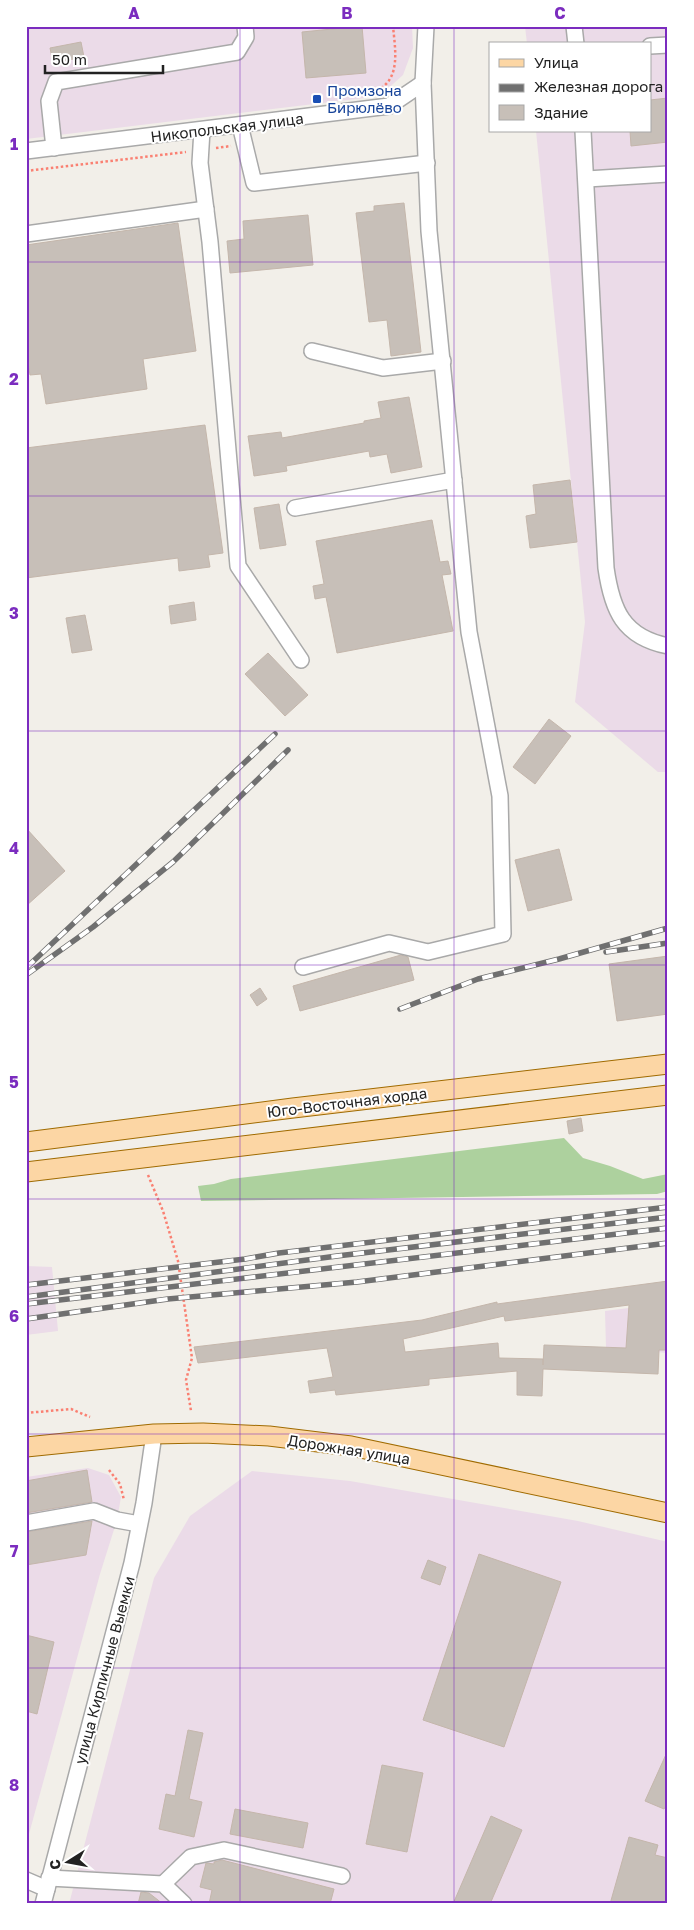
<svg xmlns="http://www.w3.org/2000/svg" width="694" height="1930" font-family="'Golos Text',sans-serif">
<rect width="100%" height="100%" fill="#f2efe9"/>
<g fill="#ebdbe8">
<polygon points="26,26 412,26 413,48 403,75 383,93 364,98 26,139"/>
<polygon points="525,26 668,26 668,772 658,772 575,702 585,622 536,131 650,131 650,44 527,44"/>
<polygon points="26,1266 52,1267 58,1331 26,1335"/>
<polygon points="668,1303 668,1353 606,1348 605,1311"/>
<polygon points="88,1468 109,1475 121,1497 117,1520 100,1574 26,1845 26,1477"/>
<polygon points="252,1471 350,1481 578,1521 668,1542 668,1904 69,1904 154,1578 190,1516"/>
</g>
<polygon fill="#add19e" points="564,1138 583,1158 610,1166 643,1179 668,1174 668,1191 657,1194 201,1201 198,1186 214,1184 231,1179"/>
<g fill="#c7bfb8" stroke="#c4b6ab" fill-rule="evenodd">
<polygon points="362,26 366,73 306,78 302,32"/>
<polygon points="81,42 84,57 53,63 50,48"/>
<polygon points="668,98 668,142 631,146 630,131 650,131 650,100"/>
<polygon points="404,203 421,352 391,356 387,320 369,322 356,213 374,211 374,206"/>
<polygon points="308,215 313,265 230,273 227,241 244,239 243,221"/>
<polygon points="178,223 196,351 143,359 147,389 46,404 41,374 30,375 26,352 26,245"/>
<polygon points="409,397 422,467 391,473 387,454 370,457 369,451 286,466 287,471 254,476 248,436 281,432 282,438 364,423 364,421 381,418 378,402"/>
<polygon points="205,425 223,553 208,555 210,567 179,571 178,558 26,578 26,448"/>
<polygon points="570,480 577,542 530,548 526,516 536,514 533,485"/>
<polygon points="279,504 286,545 260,549 254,508"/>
<polygon points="432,520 440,562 448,561 451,574 442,575 453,631 337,653 326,597 315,599 313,586 324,584 316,541"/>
<polygon points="194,602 196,620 171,624 169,606"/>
<polygon points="85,615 92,650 72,653 66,618"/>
<polygon points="268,653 308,695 285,716 245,674"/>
<polygon points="549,719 571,736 535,784 513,767"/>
<polygon points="26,828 65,871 26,906"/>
<polygon points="559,849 572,900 528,911 515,860"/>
<polygon points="401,955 408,957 414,980 300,1011 293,986"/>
<polygon points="668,956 668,1014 617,1021 609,964"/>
<polygon points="260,988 267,999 257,1006 250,995"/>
<polygon points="581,1118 583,1131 569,1134 567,1121"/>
<path d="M 668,1281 L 668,1350 L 659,1350 L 658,1374 L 543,1369 L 542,1396 L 517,1395 L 517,1371 L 429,1379 L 429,1385 L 336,1395 L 335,1390 L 310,1393 L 308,1381 L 333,1377 L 327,1348 L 198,1363 L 194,1347 L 422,1320 L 497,1302 L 497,1304 ZM 629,1305 L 626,1348 L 544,1345 L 543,1365 L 543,1359 L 499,1358 L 498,1343 L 405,1352 L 403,1339 L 504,1316 L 505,1321 Z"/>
<polygon points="87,1470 92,1502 26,1513 26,1481"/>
<polygon points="92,1521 86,1555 26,1565 26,1532"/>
<polygon points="479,1554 561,1582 504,1747 423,1720"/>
<polygon points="428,1560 446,1567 440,1585 421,1578"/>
<polygon points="26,1635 54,1642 37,1714 26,1711"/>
<polygon points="188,1730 203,1733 189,1799 202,1802 194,1837 159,1829 166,1794 175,1796"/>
<polygon points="668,1750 668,1802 664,1809 645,1801"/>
<polygon points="382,1765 423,1773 407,1852 366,1844"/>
<polygon points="235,1809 308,1823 303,1848 230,1834"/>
<polygon points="491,1816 522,1830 490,1904 453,1904"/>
<polygon points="629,1837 658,1845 655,1855 668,1858 668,1904 610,1904"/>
<polygon points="222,1860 334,1889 330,1904 209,1904 212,1890 200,1887 206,1863 214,1864 214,1862"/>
<polygon points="141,1892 149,1893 163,1904 138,1904"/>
</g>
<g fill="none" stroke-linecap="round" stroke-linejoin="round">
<g stroke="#a9a9a9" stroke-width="18">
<g id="minor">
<polyline points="574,26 576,44"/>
<polyline points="650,46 668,45"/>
<polyline points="240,125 254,183 427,163"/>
<polyline points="202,130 200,163 210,242 238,566 301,660"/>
<path d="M 583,131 L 606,568 C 612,610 623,637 668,646"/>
<polyline points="54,148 49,101 56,82 237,52 246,37 245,26"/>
<polyline points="26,151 389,106 423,83"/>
<polyline points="587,179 668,174"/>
<polyline points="26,234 206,209"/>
<polyline points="312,351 383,368 443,361"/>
<polyline points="295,508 454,480"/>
<polyline points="303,967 389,943 428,952 503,934 500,796 469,632 429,231 423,83 426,26"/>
<polyline points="26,1523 94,1511 117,1520 139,1524"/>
<polyline points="49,1878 163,1884 184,1904"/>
<polyline points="26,1880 47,1889"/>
<polyline points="163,1884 191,1857 224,1850 342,1876"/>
<polyline points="43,1904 132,1563 144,1503 154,1434"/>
</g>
</g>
<g stroke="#a06b00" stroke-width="21">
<g id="major">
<polyline points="26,1142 293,1108 668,1064"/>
<polyline points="26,1172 668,1095"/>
<polyline points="26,1447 154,1434 203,1433 269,1436 351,1446 668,1513"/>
</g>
</g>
<g stroke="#fa8072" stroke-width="2.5" stroke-dasharray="2.5 2.5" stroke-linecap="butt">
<path d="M 342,95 C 352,94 364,94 374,91 C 402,82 395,49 393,26"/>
<polyline points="216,148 231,146"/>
<polyline points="26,171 186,152"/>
<polyline points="148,1175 163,1211 178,1261 192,1358 186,1380 191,1411"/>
<polyline points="26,1413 71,1409 90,1417"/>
<polyline points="109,1470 120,1484 124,1500"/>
</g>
<use href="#minor" stroke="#fff" stroke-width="15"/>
<use href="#major" stroke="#fcd6a4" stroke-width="19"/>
<g stroke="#707070" stroke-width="5.5">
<g id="rail">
<polyline points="606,952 668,943"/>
<polyline points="26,968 275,734"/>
<polyline points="26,975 93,927 173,862 288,750"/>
<polyline points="400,1009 478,979 559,959 668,928"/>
<polyline points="26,1285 245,1259 279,1253 668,1207"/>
<polyline points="26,1297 337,1256 668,1217"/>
<polyline points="26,1304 668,1228"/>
<polyline points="26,1319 168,1299 357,1282 668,1243"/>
</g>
</g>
<use href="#rail" stroke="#fff" stroke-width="4" stroke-dasharray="11" stroke-linecap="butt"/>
</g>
<path fill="none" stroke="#7b2cbf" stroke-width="1" stroke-opacity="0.55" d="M 240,26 L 240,1904M 454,26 L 454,1904M 26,262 L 668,262M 26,496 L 668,496M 26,731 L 668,731M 26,965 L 668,965M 26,1199 L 668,1199M 26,1434 L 668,1434M 26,1668 L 668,1668"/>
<rect fill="#1a4fb4" stroke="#fff" stroke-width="2" x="312" y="94" width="10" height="10" rx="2.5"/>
<g text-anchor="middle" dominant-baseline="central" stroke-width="4" stroke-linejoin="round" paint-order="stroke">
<g font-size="15" fill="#164399" stroke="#fff" text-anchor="start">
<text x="327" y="90">Промзона<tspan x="327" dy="17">Бирюлёво</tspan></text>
</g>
<g font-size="15" fill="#222" stroke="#fff">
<text transform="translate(227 127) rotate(-7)">Никопольская улица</text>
<text transform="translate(347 1102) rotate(-7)">Юго-Восточная хорда</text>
<text transform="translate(349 1449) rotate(9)">Дорожная улица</text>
<text transform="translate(104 1670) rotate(-75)">улица Кирпичные Выемки</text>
</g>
</g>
<rect width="694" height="1930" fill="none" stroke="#ffffff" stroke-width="55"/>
<rect x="489" y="42" width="162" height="90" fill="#ffffff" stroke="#a7a7a7"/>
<rect x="499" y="59" width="25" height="8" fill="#fcd6a4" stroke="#a7a7a7"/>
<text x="534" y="68" font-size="15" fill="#222222">Улица</text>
<rect x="499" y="84" width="25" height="8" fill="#707070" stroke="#a7a7a7"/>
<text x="534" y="92" font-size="15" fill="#222222">Железная дорога</text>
<rect x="499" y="105" width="25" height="15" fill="#c7bfb8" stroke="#a7a7a7"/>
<text x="534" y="118" font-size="15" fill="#222222">Здание</text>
<g transform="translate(68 1862) rotate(259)" stroke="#ffffff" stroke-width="4" paint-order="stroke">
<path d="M0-4L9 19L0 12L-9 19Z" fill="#222222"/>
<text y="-8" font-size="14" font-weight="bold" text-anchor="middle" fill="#222222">С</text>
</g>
<path d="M45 65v8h118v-8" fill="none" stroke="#222222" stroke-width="2.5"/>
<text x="52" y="65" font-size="15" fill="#222222" stroke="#ffffff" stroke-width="4" paint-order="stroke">50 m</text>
<rect x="28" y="28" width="638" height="1874" fill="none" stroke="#7b2cbf" stroke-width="2"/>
<g font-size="16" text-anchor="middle" font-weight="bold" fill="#7b2cbf">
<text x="134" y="19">A</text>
<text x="347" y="19">B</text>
<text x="560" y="19">C</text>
<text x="14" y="150">1</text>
<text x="14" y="385">2</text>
<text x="14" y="619">3</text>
<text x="14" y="854">4</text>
<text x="14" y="1088">5</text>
<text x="14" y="1322">6</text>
<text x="14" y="1557">7</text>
<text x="14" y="1791">8</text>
</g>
</svg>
